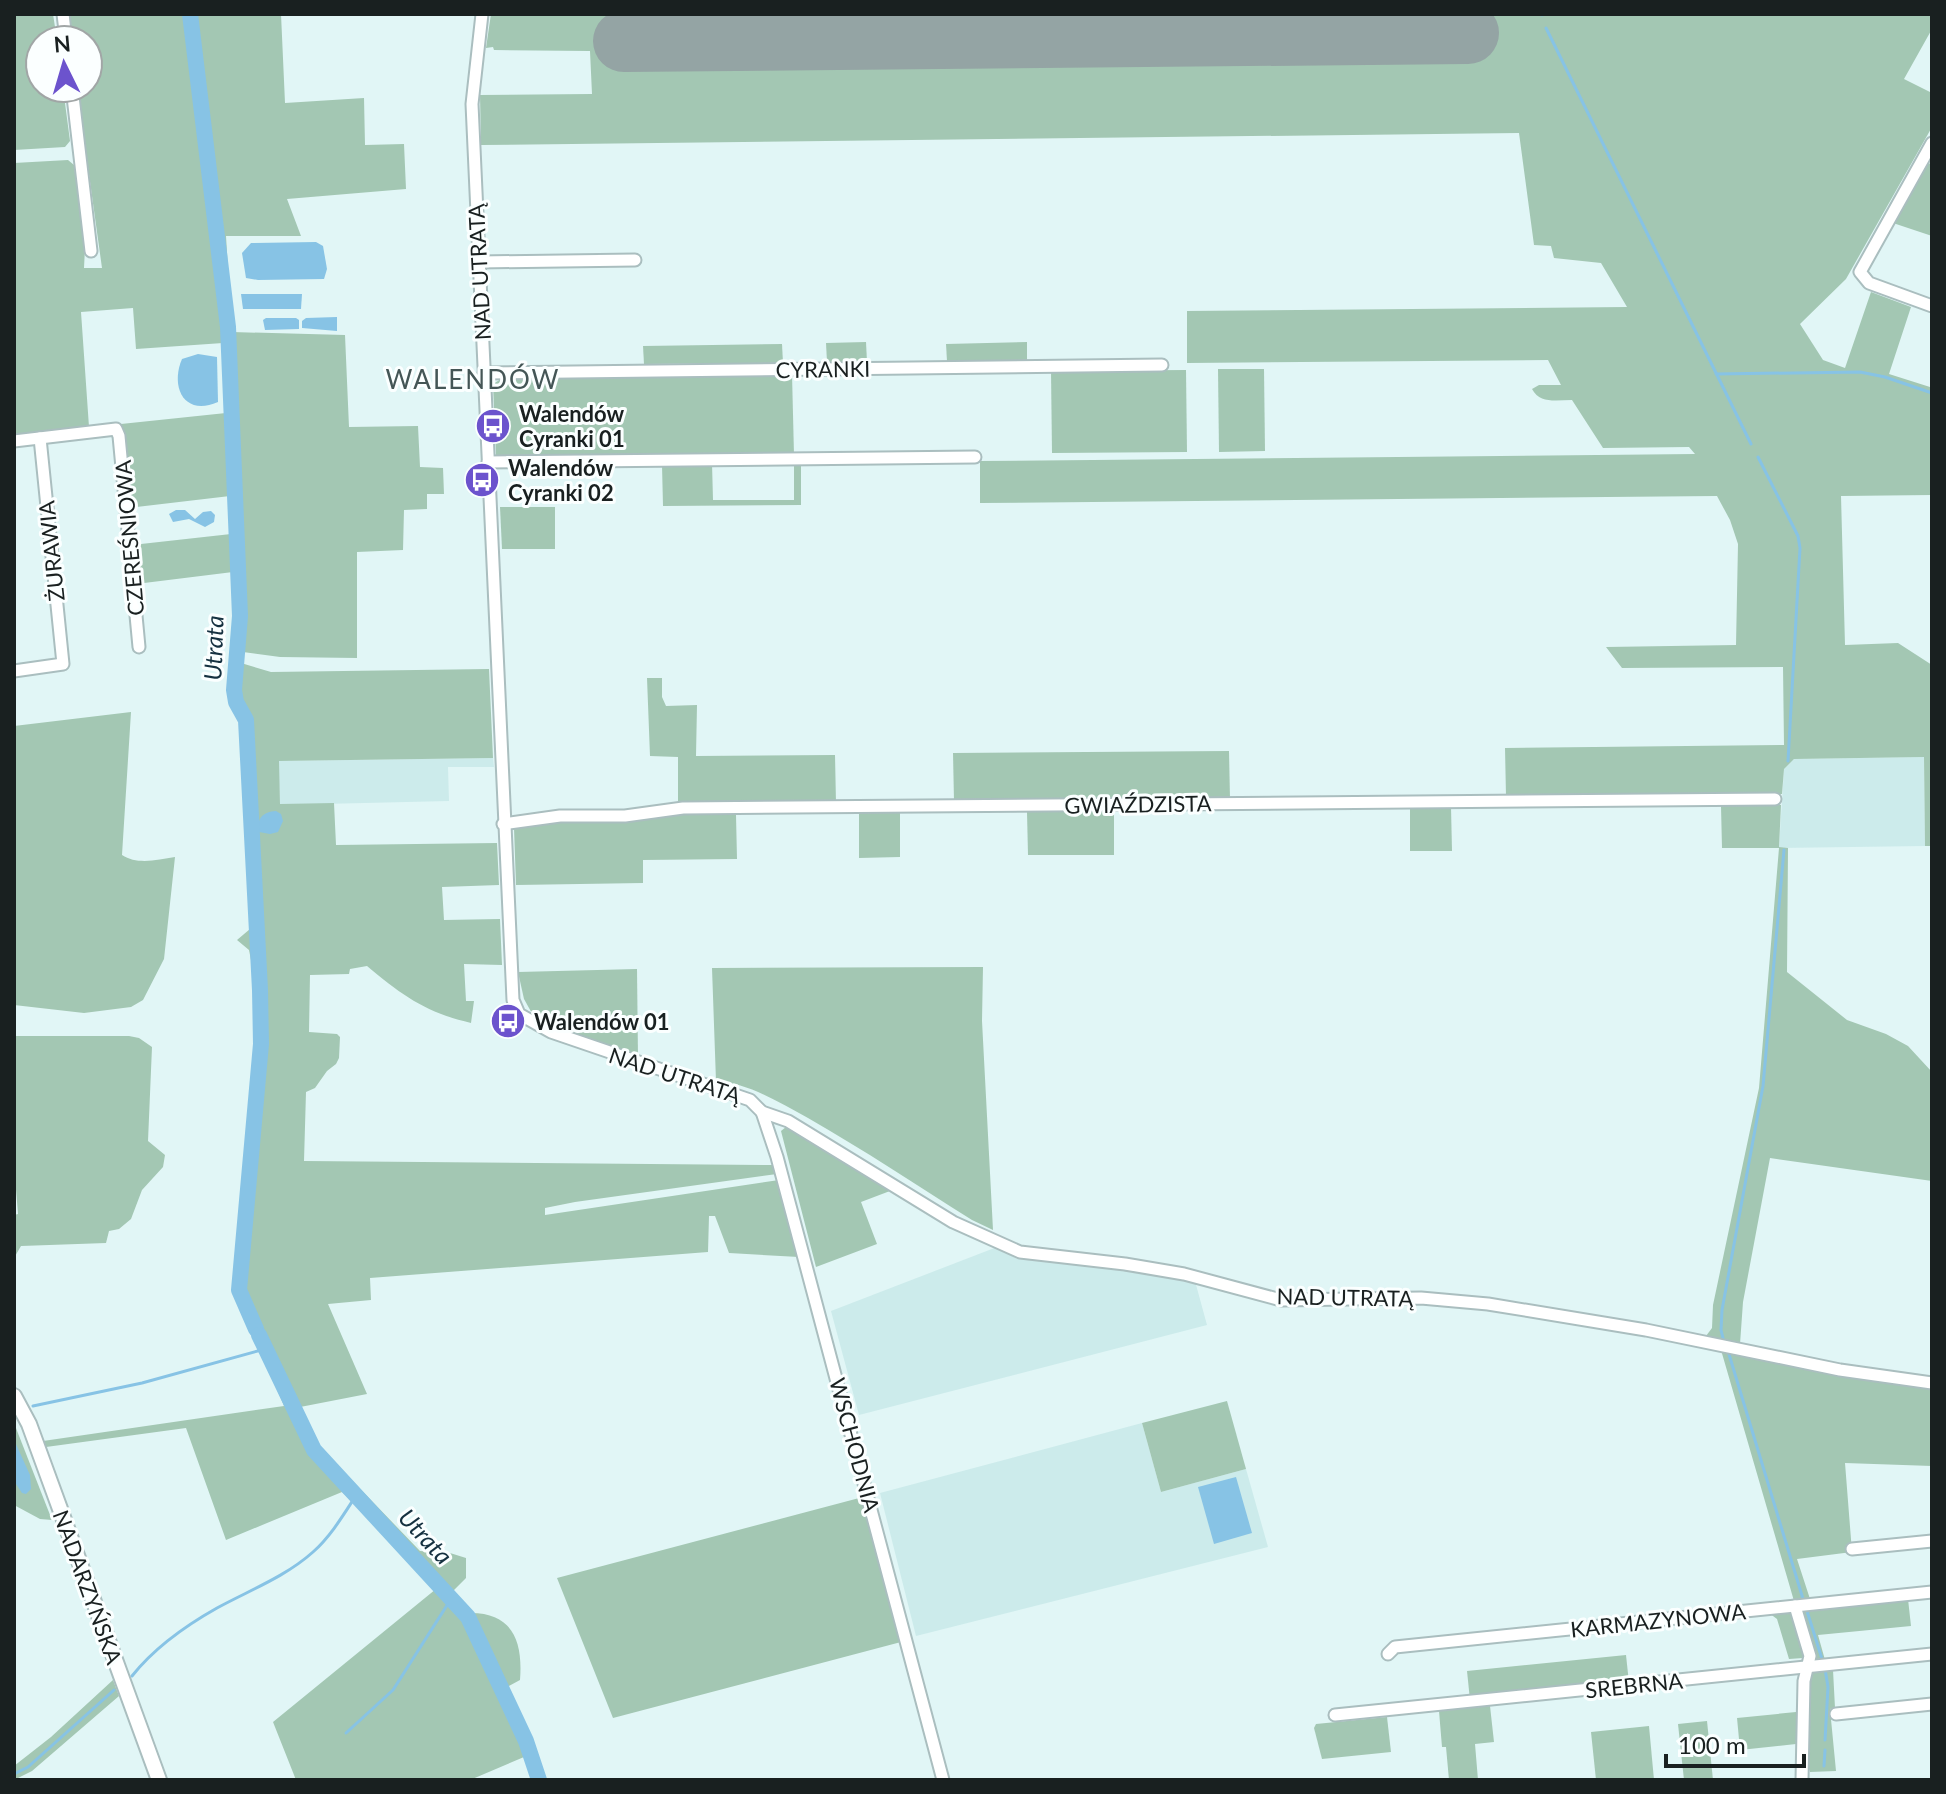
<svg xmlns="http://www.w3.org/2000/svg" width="1946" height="1794" font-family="Lato,sans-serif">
<rect width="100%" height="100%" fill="#e1f6f6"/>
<g fill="#ccebeb">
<polygon points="1924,757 1925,846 1779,848 1784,769 1794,759"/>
<polygon points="493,758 494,767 448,767 449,801 280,805 278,761"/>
<polygon points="997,1247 1017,1259 1095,1264 1195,1281 1207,1325 859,1415 831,1311"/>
<polygon points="1142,1423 1161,1492 1246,1469 1268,1547 916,1636 880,1493"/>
</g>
<g fill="#a3c7b3">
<polygon points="14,14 53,14 57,40 40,40 40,88 63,88 70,141 65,147 14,150"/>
<path d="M 67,14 L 281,14 L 285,103 L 364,98 L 365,145 L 404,144 L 406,189 L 287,199 L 301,236 L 226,236 L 232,332 L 345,335 L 349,427 L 418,426 L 420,467 L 443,468 L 444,494 L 427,494 L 427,509 L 404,510 L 403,550 L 357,552 L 357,658 L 280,657 L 243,652 L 241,663 L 271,672 L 489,669 L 493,758 L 279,761 L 280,804 L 334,803 L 336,845 L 497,843 L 499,885 L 442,887 L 444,920 L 500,919 L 502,965 L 464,964 L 466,1001 L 474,1001 L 471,1023 C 425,1012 403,996 367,966 L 350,969 L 349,974 L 310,975 L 309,1032 L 337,1034 L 340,1037 L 339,1058 L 336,1064 L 327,1071 L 315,1088 L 306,1092 L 304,1161 L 775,1165 L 777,1174 L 575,1202 L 545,1208 L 545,1215 L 779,1180 L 799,1257 L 729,1253 L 715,1216 L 709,1216 L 708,1252 L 370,1278 L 371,1300 L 328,1304 L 367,1394 L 295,1408 L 318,1445 L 420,1551 L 450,1553 L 466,1558 L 466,1578 L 453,1591 L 471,1613 C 513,1613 523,1642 520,1680 L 505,1688 L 530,1743 L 542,1780 L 533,1780 L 524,1757 L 470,1780 L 296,1780 L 273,1722 L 436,1589 L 399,1546 L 342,1492 L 226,1540 L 186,1428 L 46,1447 L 43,1441 L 284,1406 L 236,1290 L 255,1045 L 253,970 L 249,950 L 237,940 L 250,929 L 242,729 L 230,697 L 234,651 L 233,572 L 136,584 L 132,545 L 231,534 L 230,496 L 128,508 L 121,424 L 226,413 L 223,343 L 136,349 L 133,308 L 81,312 L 89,427 L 14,436 L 14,163 L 68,160 L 74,165 L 85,248 L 84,268 L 102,268 L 77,88 L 88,88 L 88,40 L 70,40 Z"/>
<path d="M 491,14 L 1932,14 L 1932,29 L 1904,79 L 1932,93 L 1932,127 L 1846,279 L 1800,324 L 1823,360 L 1845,368 L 1871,292 L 1911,307 L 1889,374 L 1930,387 L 1932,383 L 1932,495 L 1841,496 L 1845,645 L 1898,643 L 1932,665 L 1932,846 L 1925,846 L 1924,757 L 1794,759 L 1784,769 L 1782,794 L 1506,796 L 1505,748 L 1784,745 L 1783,667 L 1622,668 L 1606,647 L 1736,645 L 1738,544 L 1730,520 L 1717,496 L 980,503 L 980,461 L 1695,454 L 1689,447 L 1603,448 L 1572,400 C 1556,400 1540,404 1532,389 L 1539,385 L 1561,385 L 1548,360 L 1187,363 L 1187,311 L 1627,307 L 1601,263 L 1554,258 L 1551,246 L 1534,245 L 1519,133 L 481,145 L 480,95 L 592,94 L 590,51 L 494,50 L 493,47 L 486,48 Z"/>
<polygon points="1932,163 1932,236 1893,223 1927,164"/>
<polygon points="866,342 867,362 827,362 826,343"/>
<polygon points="1027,342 1027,360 947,361 946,344"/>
<polygon points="782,344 783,363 644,364 643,346"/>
<polygon points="1218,369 1264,369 1265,451 1219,452"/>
<polygon points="1186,370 1187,452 1052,453 1051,371"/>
<polygon points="792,374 794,455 500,458 496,455 493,384 501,379"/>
<polygon points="712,463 713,500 794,500 794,463 801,463 801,505 663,506 662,465"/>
<polygon points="500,507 555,507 555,549 502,549"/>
<polygon points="647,678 662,678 662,697 666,706 697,705 696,756 835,755 836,803 678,804 678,757 650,756"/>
<path d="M 131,712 L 122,855 C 137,865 157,860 175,857 L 164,959 L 143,1000 L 131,1007 L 84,1013 L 14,1005 L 14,726 Z"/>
<polygon points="1229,751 1230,799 954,801 953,753"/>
<polygon points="1781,805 1779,847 1788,848 1787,972 1847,1020 1886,1034 1908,1046 1932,1072 1932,1181 1770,1158 1743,1302 1740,1344 1706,1336 1712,1328 1713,1305 1759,1088 1779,848 1722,848 1721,806"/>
<polygon points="1451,807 1452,851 1410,851 1410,808"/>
<polygon points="1114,811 1114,855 1028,855 1027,812"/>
<polygon points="859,813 900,813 900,857 859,858"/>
<polygon points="694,814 736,815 737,859 643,860 643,883 516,885 514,828 535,822"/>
<path d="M 983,967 L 982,1021 L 993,1230 L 972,1220 C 918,1186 864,1150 808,1118 C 779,1102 748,1083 716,1081 L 712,968 Z"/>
<polygon points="637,969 638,1058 534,1017 524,999 518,972"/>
<polygon points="14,1036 129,1036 139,1038 152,1047 148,1141 165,1155 163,1167 142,1190 131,1219 119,1229 109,1231 106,1243 21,1246 14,1258 14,1215 18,1214 14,1165"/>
<polygon points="786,1127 890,1191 861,1202 877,1244 816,1267 781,1131"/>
<polygon points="1721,1350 1816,1372 1932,1388 1932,1466 1845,1463 1852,1552 1797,1559 1810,1599 1794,1601"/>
<polygon points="1227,1401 1246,1469 1161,1492 1142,1423"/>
<polygon points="14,1423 52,1520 40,1519 14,1505"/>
<polygon points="863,1497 901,1642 613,1718 557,1578"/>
<polygon points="1908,1599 1911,1626 1818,1635 1825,1660 1818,1661 1812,1656 1800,1613 1803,1610"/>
<polygon points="1786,1611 1791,1613 1804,1653 1803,1658 1789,1659 1777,1619 1769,1613"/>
<polygon points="1626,1655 1629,1683 1470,1700 1467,1671"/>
<polygon points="1828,1668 1833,1670 1835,1708 1830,1709 1836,1771 1810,1772 1807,1762 1808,1676 1811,1670"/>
<polygon points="113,1680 119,1696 32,1771 14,1780 14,1766 51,1737"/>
<polygon points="1490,1706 1494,1742 1475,1744 1478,1780 1449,1780 1446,1747 1442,1747 1439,1711"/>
<polygon points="1796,1712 1796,1744 1740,1750 1737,1718"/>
<polygon points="1387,1717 1391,1752 1322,1759 1314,1728 1316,1724"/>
<polygon points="1707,1721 1713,1780 1684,1780 1678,1724"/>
<polygon points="1649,1726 1654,1780 1596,1780 1591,1732"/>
</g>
<g fill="#87c3e5">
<polygon points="316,242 323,246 327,269 324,279 258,280 246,278 242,253 251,243"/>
<polygon points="241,294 302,294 301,309 243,309"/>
<polygon points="337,317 337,331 302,328 302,321 306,318"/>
<polygon points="266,318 296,318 299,320 299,329 265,330 263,320"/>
<path d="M 198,354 L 217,357 L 218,402 C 184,417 170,387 182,359 Z"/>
<polygon points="176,510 185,510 195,519 203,512 211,511 215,515 214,522 205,527 189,519 173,522 169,514"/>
<path d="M 276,811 L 281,814 L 283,821 L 278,832 L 270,834 L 259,832 C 256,818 263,812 276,811 Z"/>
<polygon points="15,1442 30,1475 31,1489 26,1494 22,1493 14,1481"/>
<polygon points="1236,1477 1252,1533 1214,1544 1198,1487"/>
</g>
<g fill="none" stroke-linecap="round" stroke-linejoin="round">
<g stroke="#87c3e5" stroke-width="3">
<polyline points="1542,14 1542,15"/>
<polyline points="1546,28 1751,444"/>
<polyline points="1716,374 1860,372 1885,377 1932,393"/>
<polyline points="1758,457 1798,536 1800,548 1788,761"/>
<polyline points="1724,1342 1721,1330 1722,1310 1763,1086 1784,850"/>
<polyline points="1728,1351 1803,1599"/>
<polyline points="33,1406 142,1383 265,1349"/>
<polyline points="1807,1611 1822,1659"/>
<polyline points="1825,1669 1828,1687 1825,1740"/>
<path d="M 132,1676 C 155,1647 185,1626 217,1608 C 250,1590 285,1577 313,1552 C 331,1536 344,1514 357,1494"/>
<polyline points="346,1733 393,1690 451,1599"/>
<polyline points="1824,1766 1825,1750"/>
<polyline points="14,1774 28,1767 114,1690"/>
</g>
<g stroke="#87c3e5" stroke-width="16">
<polyline points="190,14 228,327 240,616 234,690 236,702 246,720 260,990 261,1044 239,1290 256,1329"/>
<polyline points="259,1335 314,1450 468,1617 526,1741 539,1780"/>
</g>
<polyline stroke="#94a4a4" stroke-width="62" points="624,41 1468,33"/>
<g stroke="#aabebf" stroke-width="15">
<g id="minor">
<polyline points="63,14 66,40"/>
<polyline points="482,14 472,104 513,1000 519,1014 551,1032 750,1100 762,1112 788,1121 953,1222 1020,1252 1125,1264 1184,1274 1281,1300 1421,1298 1488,1304 1646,1330 1840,1370 1932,1383"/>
<polyline points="72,88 91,251"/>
<polyline points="1932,143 1860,272 1869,283 1932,306"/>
<polyline points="479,262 635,260"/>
<polyline points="484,373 1162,365"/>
<polyline points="14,441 116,429 119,436 139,647"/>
<polyline points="488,462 975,457"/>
<polyline points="14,671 63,664 40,438"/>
<polyline points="503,824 560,816 625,816 683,808 1775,799"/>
<polyline points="762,1112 777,1157 943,1780"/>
<polyline points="1852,1549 1932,1541"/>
<polyline points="1795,1606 1810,1656 1804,1681 1802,1780"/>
<polyline points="1388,1654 1395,1647 1932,1592"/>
<polyline points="1836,1714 1932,1704"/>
<polyline points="1335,1715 1932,1654"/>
</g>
</g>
<g stroke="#aabebf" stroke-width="18">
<polyline id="tertiary" points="14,1396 29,1424 159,1780"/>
</g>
<use href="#minor" stroke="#fff" stroke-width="11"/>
<use href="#tertiary" stroke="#fff" stroke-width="14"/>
</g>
<defs>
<g id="bus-disc" transform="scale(1.8)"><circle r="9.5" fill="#6c53cd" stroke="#fbffff"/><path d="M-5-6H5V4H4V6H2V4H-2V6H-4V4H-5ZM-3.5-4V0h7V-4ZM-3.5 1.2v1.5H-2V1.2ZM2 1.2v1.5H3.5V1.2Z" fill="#fff"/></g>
</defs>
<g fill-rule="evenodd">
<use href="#bus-disc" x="493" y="426"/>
<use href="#bus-disc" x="482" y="480"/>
<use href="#bus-disc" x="508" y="1021"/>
</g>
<g text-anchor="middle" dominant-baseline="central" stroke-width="6" stroke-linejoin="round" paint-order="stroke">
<g font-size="22" fill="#192020" stroke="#fbffff">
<text transform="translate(479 272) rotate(-93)">NAD UTRATĄ</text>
<text transform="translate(823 369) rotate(-1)">CYRANKI</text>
<text transform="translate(129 538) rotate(-95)">CZEREŚNIOWA</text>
<text transform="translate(51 551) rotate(-96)">ŻURAWIA</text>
<text transform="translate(1138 804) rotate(-1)">GWIAŹDZISTA</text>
<text transform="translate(675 1075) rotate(18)">NAD UTRATĄ</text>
<text transform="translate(1345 1297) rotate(1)">NAD UTRATĄ</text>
<text transform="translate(855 1445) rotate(75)">WSCHODNIA</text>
<text transform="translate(88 1587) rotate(70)">NADARZYŃSKA</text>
<text transform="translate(1658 1620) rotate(-6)">KARMAZYNOWA</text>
<text transform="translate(1634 1685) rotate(-6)">SREBRNA</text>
</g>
<g font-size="22" font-weight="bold" fill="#192020" stroke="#fbffff" text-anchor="start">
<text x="519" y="413">Walendów<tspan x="519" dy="25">Cyranki 01</tspan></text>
<text x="508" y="467">Walendów<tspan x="508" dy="25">Cyranki 02</tspan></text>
<text x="534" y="1021">Walendów 01</text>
</g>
<g font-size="24" font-style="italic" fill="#153140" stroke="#fbffff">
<text transform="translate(213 648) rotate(-88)">Utrata</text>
<text transform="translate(426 1536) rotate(47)">Utrata</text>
</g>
<g font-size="26" letter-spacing="2" fill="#445656" stroke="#fbffff">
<text x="473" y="379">WALENDÓW</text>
</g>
</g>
<rect width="1946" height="1794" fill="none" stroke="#192020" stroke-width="32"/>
<g transform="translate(64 64) rotate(355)"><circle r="38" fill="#fbffff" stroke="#a1a6a6" stroke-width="2"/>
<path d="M0-6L14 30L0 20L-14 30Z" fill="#6c53cd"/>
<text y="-12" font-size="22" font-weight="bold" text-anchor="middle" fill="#192020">N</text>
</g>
<path d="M1666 1754v12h138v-12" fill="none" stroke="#192020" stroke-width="4"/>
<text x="1678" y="1754" font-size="24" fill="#192020" stroke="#fbffff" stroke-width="6" paint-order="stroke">100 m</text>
</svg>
